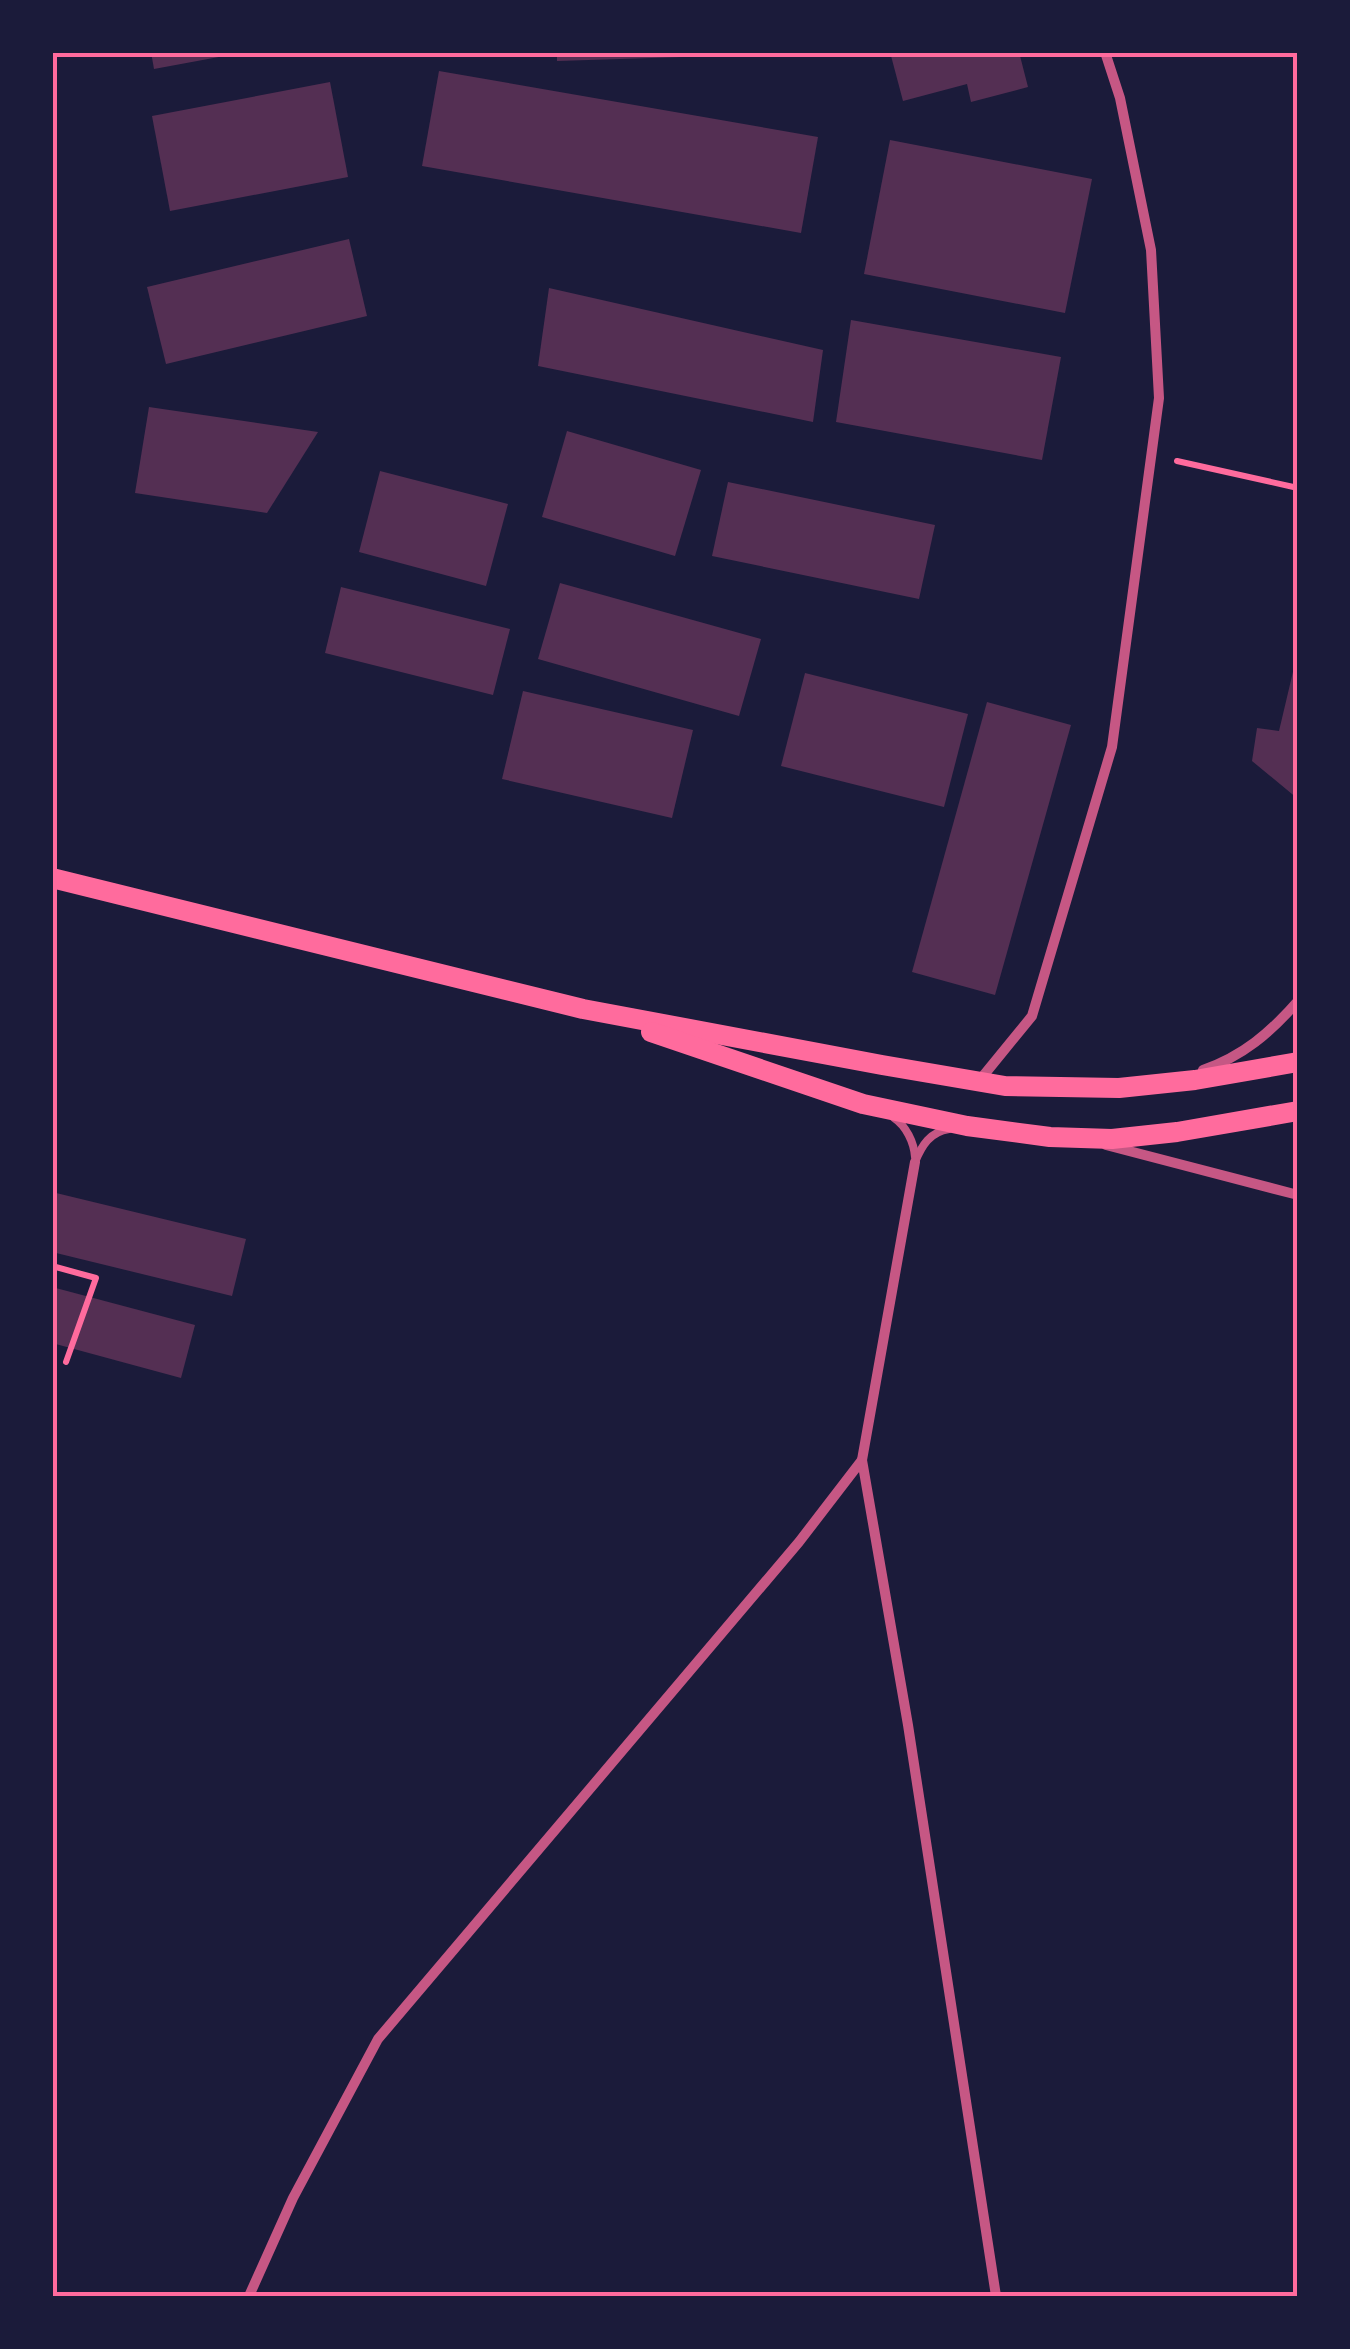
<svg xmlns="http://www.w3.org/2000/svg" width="1350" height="2349" font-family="'Fira Sans',sans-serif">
<rect width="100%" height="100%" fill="#1b1b3a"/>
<g fill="#542f53">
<polygon points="151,52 234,52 235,54 154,69"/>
<polygon points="557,52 715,52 715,56 557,61"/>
<polygon points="890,52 1019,52 1028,87 971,102 967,84 903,101"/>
<polygon points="439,71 818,137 801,233 422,166"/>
<polygon points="330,82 348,177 170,211 152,116"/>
<polygon points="890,140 1092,179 1065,313 864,274"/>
<polygon points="349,239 367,316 166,364 147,287"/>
<polygon points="549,288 823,350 813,422 538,366"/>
<polygon points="851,320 1061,357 1042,460 836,422"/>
<polygon points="149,407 318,432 267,513 135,493"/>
<polygon points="567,431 701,470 675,556 542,517"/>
<polygon points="380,471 508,504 486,586 359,552"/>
<polygon points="728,482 935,525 919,599 712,556"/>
<polygon points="560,583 761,639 739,716 538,659"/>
<polygon points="341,587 510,629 493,695 325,653"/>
<polygon points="1296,659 1298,660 1298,799 1252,761 1257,728 1279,731"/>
<polygon points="805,673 968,714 944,807 781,766"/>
<polygon points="523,691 693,730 672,818 502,779"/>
<polygon points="987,702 1071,725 995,995 912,972"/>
<polygon points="52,1192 246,1239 232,1296 52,1252"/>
<polygon points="52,1287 195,1325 181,1378 52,1343"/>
</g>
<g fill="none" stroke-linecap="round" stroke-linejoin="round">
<g stroke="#ff6b9d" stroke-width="6">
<polyline points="1177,461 1298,488"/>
<polyline points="52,1266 96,1278 66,1362"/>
</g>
<g stroke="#c65784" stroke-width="8">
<path d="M 894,1118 C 906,1126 914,1142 915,1157"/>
<path d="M 915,1162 C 922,1145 930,1132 949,1129"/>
</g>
<g stroke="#c65784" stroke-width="10">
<path d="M 1203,1070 C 1243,1056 1270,1033 1298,1001"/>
<polyline points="979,1081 1032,1016 1112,747 1159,398 1151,250 1120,98 1105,52"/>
<polyline points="1106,1145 1298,1195"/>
<polyline points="915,1162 862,1460 908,1725 996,2296"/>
<polyline points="249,2296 293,2198 378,2039 799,1542 862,1460"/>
</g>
<g stroke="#ff6b9d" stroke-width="20">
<polyline points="52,878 583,1009 882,1065 1005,1086 1119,1088 1195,1080 1298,1062"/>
<polyline points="651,1032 863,1104 967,1126 1050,1137 1112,1139 1177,1132 1298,1111"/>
</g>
</g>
<rect width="1350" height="2349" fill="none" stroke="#1b1b3a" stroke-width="110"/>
<rect x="55" y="55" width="1240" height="2239" fill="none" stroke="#ff6b9d" stroke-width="4"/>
</svg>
